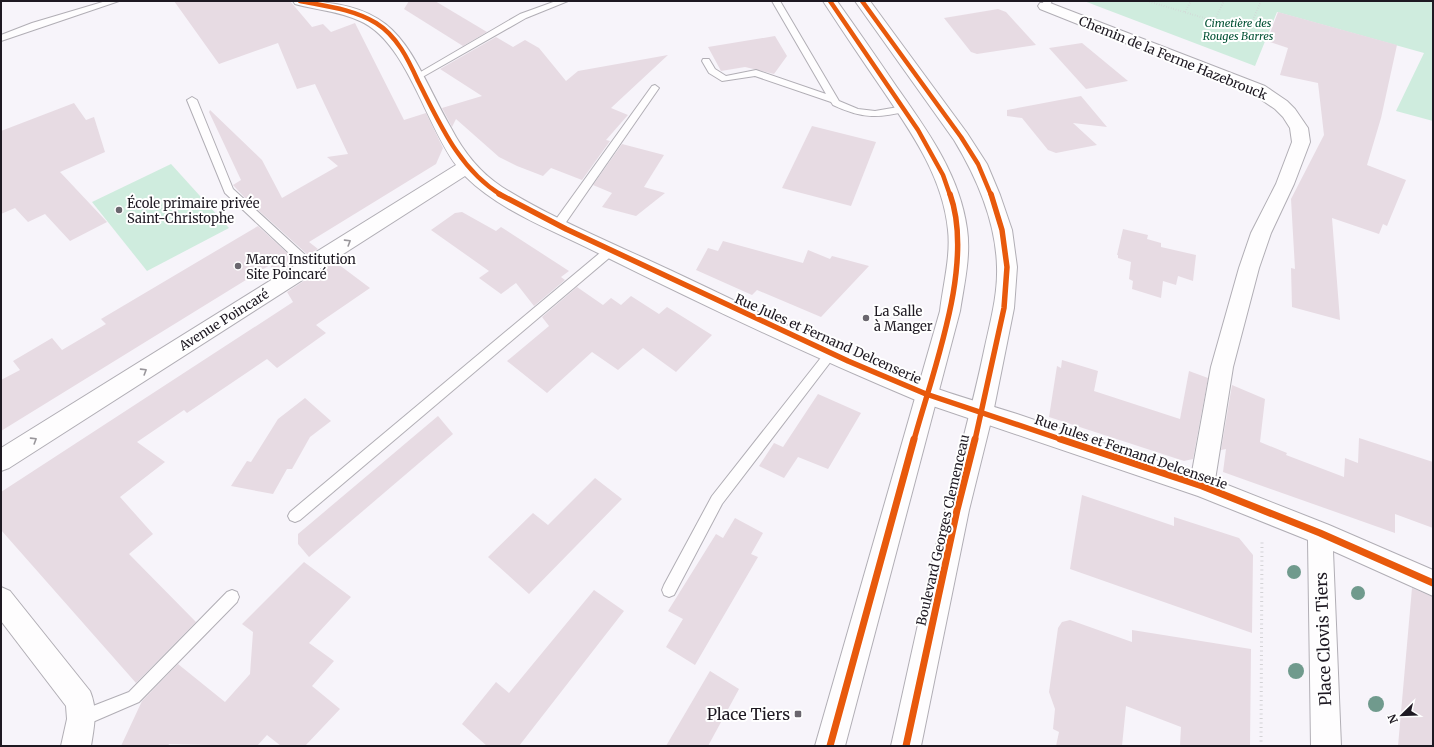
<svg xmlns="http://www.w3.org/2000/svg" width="1434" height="747" font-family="Merriweather,serif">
<rect width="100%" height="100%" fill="#f7f4fa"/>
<g fill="#cfecde">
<polygon points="1084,1 1433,1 1433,121 1396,111 1424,53 1277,12 1255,66"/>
<polygon points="171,164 229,228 147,271 92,202"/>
</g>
<g fill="#e7dbe3">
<polygon points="174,1 290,1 312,27 323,24 331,32 355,23 404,120 426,113 443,148 436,164 309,242 318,249 308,255 246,199 233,185 241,180 209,112 210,110 262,160 282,198 338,166 327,157 348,154 315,84 297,89 278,43 219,64"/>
<polygon points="409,1 435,1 487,32 463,46 404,9"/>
<polygon points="998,9 1006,12 1036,45 977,54 971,52 944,18"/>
<polygon points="1278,12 1397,45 1381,118 1367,165 1406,180 1387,226 1383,224 1379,234 1332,218 1340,320 1292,307 1291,268 1295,269 1291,199 1324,135 1318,83 1280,75 1288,48 1267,41"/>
<polygon points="775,36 787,56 774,74 745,67 721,71 708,47"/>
<polygon points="496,37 513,47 525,40 539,48 566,81 578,71 668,55 611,108 628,115 606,140 610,141 582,180 551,168 543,176 517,166 499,157 456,119 452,127 442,108 482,96 440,69"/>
<polygon points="1082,43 1128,81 1086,89 1049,48"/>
<polygon points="1081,96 1107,127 1073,123 1097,145 1056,153 1048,150 1022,118 1007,116 1007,110"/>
<polygon points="74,103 86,120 94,117 105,152 60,172 107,222 70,241 45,214 28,222 15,208 1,214 1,131"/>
<polygon points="812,126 876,142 851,206 782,188"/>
<polygon points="622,144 664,155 644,187 665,193 636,216 602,207 612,193 593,185"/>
<polygon points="462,212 496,231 501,227 569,271 561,277 565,280 534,306 516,283 501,294 479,278 489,271 431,230 455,213"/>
<polygon points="258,226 297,262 276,275 270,265 1,431 1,380 20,370 13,361 52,338 62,350 106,324 101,319"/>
<polygon points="1123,229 1148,235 1147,239 1161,243 1161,247 1196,255 1193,281 1178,276 1176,285 1163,281 1161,298 1132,289 1133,281 1129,279 1131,262 1118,258 1118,255 1117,255"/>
<polygon points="723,241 803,263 808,250 830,259 832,256 869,266 821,317 757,290 752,295 696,270 708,248 718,251"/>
<polygon points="334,261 370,288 316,325 326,333 277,368 267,359 187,413 184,410 137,442 165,462 120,497 153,534 129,554 196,622 136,683 1,530 1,492 293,302 287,292"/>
<polygon points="577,287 603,305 611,298 621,305 631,296 659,314 667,307 712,335 676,372 643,348 618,370 592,352 547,393 507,361 549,326 542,317"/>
<polygon points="1062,360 1098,371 1094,391 1180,419 1189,371 1208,378 1193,459 1184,461 1049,417 1057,366 1061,368"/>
<polygon points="1232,385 1265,399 1260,442 1287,453 1286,455 1344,477 1345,458 1358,463 1359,438 1433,462 1433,528 1395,514 1395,533 1223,472 1226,449 1221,450"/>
<polygon points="818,394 861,413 828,469 798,457 784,478 759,466 774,443 783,447"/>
<polygon points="305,398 331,421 310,437 292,469 287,469 273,494 231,486 247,461 251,462 278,419"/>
<polygon points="438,416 453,434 309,557 298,544 298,534"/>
<polygon points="595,478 622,499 529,594 488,557 533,513 548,525"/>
<polygon points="1082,495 1174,526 1174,517 1239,538 1253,555 1252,633 1070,569"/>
<polygon points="735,518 763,533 751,554 758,557 695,665 666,647 683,619 668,611 716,534 723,538"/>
<polygon points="304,562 351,597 309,643 334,661 312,686 340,709 305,746 281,746 267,735 257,746 169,744 168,746 121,746 142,701 178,664 225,702 250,674 253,632 242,624"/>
<polygon points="1412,588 1433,597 1433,746 1398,746"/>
<polygon points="594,590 624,611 519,746 487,746 462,724 496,682 509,693"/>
<polygon points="1070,620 1132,642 1132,630 1251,649 1250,746 1180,746 1181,727 1126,706 1122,746 1056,746 1059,732 1053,729 1055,709 1049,692 1058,628 1062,622"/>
<polygon points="710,671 739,689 708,746 666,746"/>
</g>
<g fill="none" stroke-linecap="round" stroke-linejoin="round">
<g stroke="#b1aeb5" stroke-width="2">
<g id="lane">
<polygon points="106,1 119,1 1,41 1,35 32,23"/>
<polygon points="556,1 568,1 526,18 419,79 416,80 412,77 520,14"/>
<path d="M 772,1 L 780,1 L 839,101 L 858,109 L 875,111 L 904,106 L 909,109 L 907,111 C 877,119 861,118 833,105 L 831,102 L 755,76 L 722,81 L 709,73 L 702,61 L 703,59 L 709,59 L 715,69 L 726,76 L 756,70 L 826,94 Z"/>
<polygon points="1044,1 1052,1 1048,8 1045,8 1041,6"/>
<polygon points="655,85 659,88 562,228 554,228 553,225 554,222 652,86"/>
<polygon points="192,97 197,100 233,189 314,263 315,266 314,269 306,269 225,193 187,100"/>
<polygon points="611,246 616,250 615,253 300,520 295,522 290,520 288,516 290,512 607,247"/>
<polygon points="831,348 835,350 837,353 835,356 722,504 674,595 669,597 664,595 662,590 664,585 712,496 827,350"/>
<polygon points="232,590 237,592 239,597 237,602 139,702 81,727 75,725 73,719 75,713 129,692 227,592"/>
</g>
</g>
<g stroke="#b1aeb5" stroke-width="2">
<g id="street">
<path d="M 293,1 C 402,1 405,45 451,128 C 463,151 479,172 502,187 C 555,220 615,244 672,271 C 757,311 843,354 932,387 C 960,397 989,405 1017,414 C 1075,434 1134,453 1192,472 L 1211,367 L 1239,268 L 1251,233 L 1276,184 L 1292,142 L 1290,128 L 1283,117 L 1275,109 L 1253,94 L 1040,9 L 1038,6 L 1040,3 L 1050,3 L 1265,86 L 1287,101 L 1295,109 L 1308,128 L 1310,142 L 1294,184 L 1271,233 L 1259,268 L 1233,367 L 1215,480 L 1329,525 L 1433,570 L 1433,596 L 1333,551 L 1341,746 L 1311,746 L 1308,540 L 1198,496 L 918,401 C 810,356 705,306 600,254 C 555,231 501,212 465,176 L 9,468 L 1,471 L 1,448 L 456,165 C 425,123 406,41 360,21 C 339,11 316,10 295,4 Z"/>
<path d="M 1,587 L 10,591 L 90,691 C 98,710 94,727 91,746 L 61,746 L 67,719 L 66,706 L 1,621 Z"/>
</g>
</g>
<g stroke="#b1aeb5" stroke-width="2">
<g id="secondary">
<path d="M 823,1 L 837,1 C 857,29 877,58 896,86 C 927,130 960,175 967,229 C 971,256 964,285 960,311 L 845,746 L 815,746 L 940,311 C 943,285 951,256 948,230 C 943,177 911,132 882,89 C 862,60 842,30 823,1 Z"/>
<path d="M 855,1 L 870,1 L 967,133 L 987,164 L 1000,195 L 1012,230 L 1017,267 L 1014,308 L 993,413 L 969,510 L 921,746 L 891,746 C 909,667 925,588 945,510 C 958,457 973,404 984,351 C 990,323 998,295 997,267 C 996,222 977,178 954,140 Z"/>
</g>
</g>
<g stroke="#d3d2d5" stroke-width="2" stroke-dasharray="0.5 2" stroke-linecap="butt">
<polyline points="1147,1 1248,31 1261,1"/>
<polyline points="1185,12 1191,1"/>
<polyline points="1214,21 1224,1"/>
</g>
<polyline stroke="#d3d2d5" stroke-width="3" stroke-dasharray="1 3.5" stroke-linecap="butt" points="1261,746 1262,541"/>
<use href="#lane" fill="#fefdfe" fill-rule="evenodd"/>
<use href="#street" fill="#fefdfe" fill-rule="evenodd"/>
<use href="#secondary" fill="#fefdfe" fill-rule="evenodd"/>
<g stroke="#fff" stroke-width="6">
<g id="cycleway-far2">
<path d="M 300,1 C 325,6 353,9 376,23 C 397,36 408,59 418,81 C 440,124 459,169 501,195"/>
<polyline points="830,1 918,130 943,175 950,195"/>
<polyline points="862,1 961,137 978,164 991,195"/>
</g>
</g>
<g stroke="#fff" stroke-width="8">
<g id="cycleway-far1">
<polyline points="499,194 566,229 848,361 926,394 1063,440"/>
<path d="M 914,440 C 933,370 975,264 950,194"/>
<polyline points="975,440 1004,308 1007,267 1002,230 991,194"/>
</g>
</g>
<g stroke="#fff" stroke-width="10">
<g id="cycleway">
<polyline points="1060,439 1202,486 1320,533 1433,583"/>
<polyline points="830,746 914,439"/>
<polyline points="906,746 957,510 975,439"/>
</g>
</g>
<use href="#cycleway-far2" stroke="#e8590c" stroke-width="4.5"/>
<use href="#cycleway-far1" stroke="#e8590c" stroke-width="5.5"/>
<use href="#cycleway" stroke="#e8590c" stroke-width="7"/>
</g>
<g fill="#709a8d">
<circle cx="1294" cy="572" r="7"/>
<circle cx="1358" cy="593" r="7"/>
<circle cx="1296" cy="671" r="8"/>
<circle cx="1376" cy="704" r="8"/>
</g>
<defs><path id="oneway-chevron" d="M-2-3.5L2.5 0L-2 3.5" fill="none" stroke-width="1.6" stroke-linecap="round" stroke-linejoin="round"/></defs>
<g stroke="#99969b">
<use href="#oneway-chevron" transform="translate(348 242) rotate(-32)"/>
<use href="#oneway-chevron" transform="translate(144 371) rotate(-32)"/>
<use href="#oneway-chevron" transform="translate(34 440) rotate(-32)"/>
</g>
<g fill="#6a666e" stroke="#fff" stroke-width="1.5">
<circle cx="119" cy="210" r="4"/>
<circle cx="238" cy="266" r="4"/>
<circle cx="866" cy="318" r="4"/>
<rect x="794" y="710" width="8" height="8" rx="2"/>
</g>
<g text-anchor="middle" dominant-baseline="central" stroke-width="4" stroke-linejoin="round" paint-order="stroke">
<g font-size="11" font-style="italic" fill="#015033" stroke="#fff">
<text x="1238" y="23">Cimetière des<tspan x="1238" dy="13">Rouges Barres</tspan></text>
</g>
<g font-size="13" fill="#1e1922" stroke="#fff">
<text transform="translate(1173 58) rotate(22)">Chemin de la Ferme Hazebrouck</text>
<text transform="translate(224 320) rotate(-32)">Avenue Poincaré</text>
<text transform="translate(828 339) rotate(24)">Rue Jules et Fernand Delcenserie</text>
<text transform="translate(1131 452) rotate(19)">Rue Jules et Fernand Delcenserie</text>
<text transform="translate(943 530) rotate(-77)">Boulevard Georges Clemenceau</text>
</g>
<g font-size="13" fill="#1e1922" stroke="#fff" text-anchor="start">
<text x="127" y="203">École primaire privée<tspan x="127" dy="15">Saint-Christophe</tspan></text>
<text x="246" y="259">Marcq Institution<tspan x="246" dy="15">Site Poincaré</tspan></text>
<text x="874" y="311">La Salle<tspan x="874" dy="15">à Manger</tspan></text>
</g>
<g font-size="16" fill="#1e1922" stroke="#fff">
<text transform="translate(1323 639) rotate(-92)">Place Clovis Tiers</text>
</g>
<g font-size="16" fill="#1e1922" stroke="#fff" text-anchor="end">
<text x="790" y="714">Place Tiers</text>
</g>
</g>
<rect width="1434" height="747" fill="none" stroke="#1e1922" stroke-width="4"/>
<g transform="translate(1402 715) rotate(247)" stroke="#ffffff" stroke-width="3" paint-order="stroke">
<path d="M0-3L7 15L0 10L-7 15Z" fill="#1e1922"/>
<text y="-6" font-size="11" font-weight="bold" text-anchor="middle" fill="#1e1922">N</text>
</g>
</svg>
